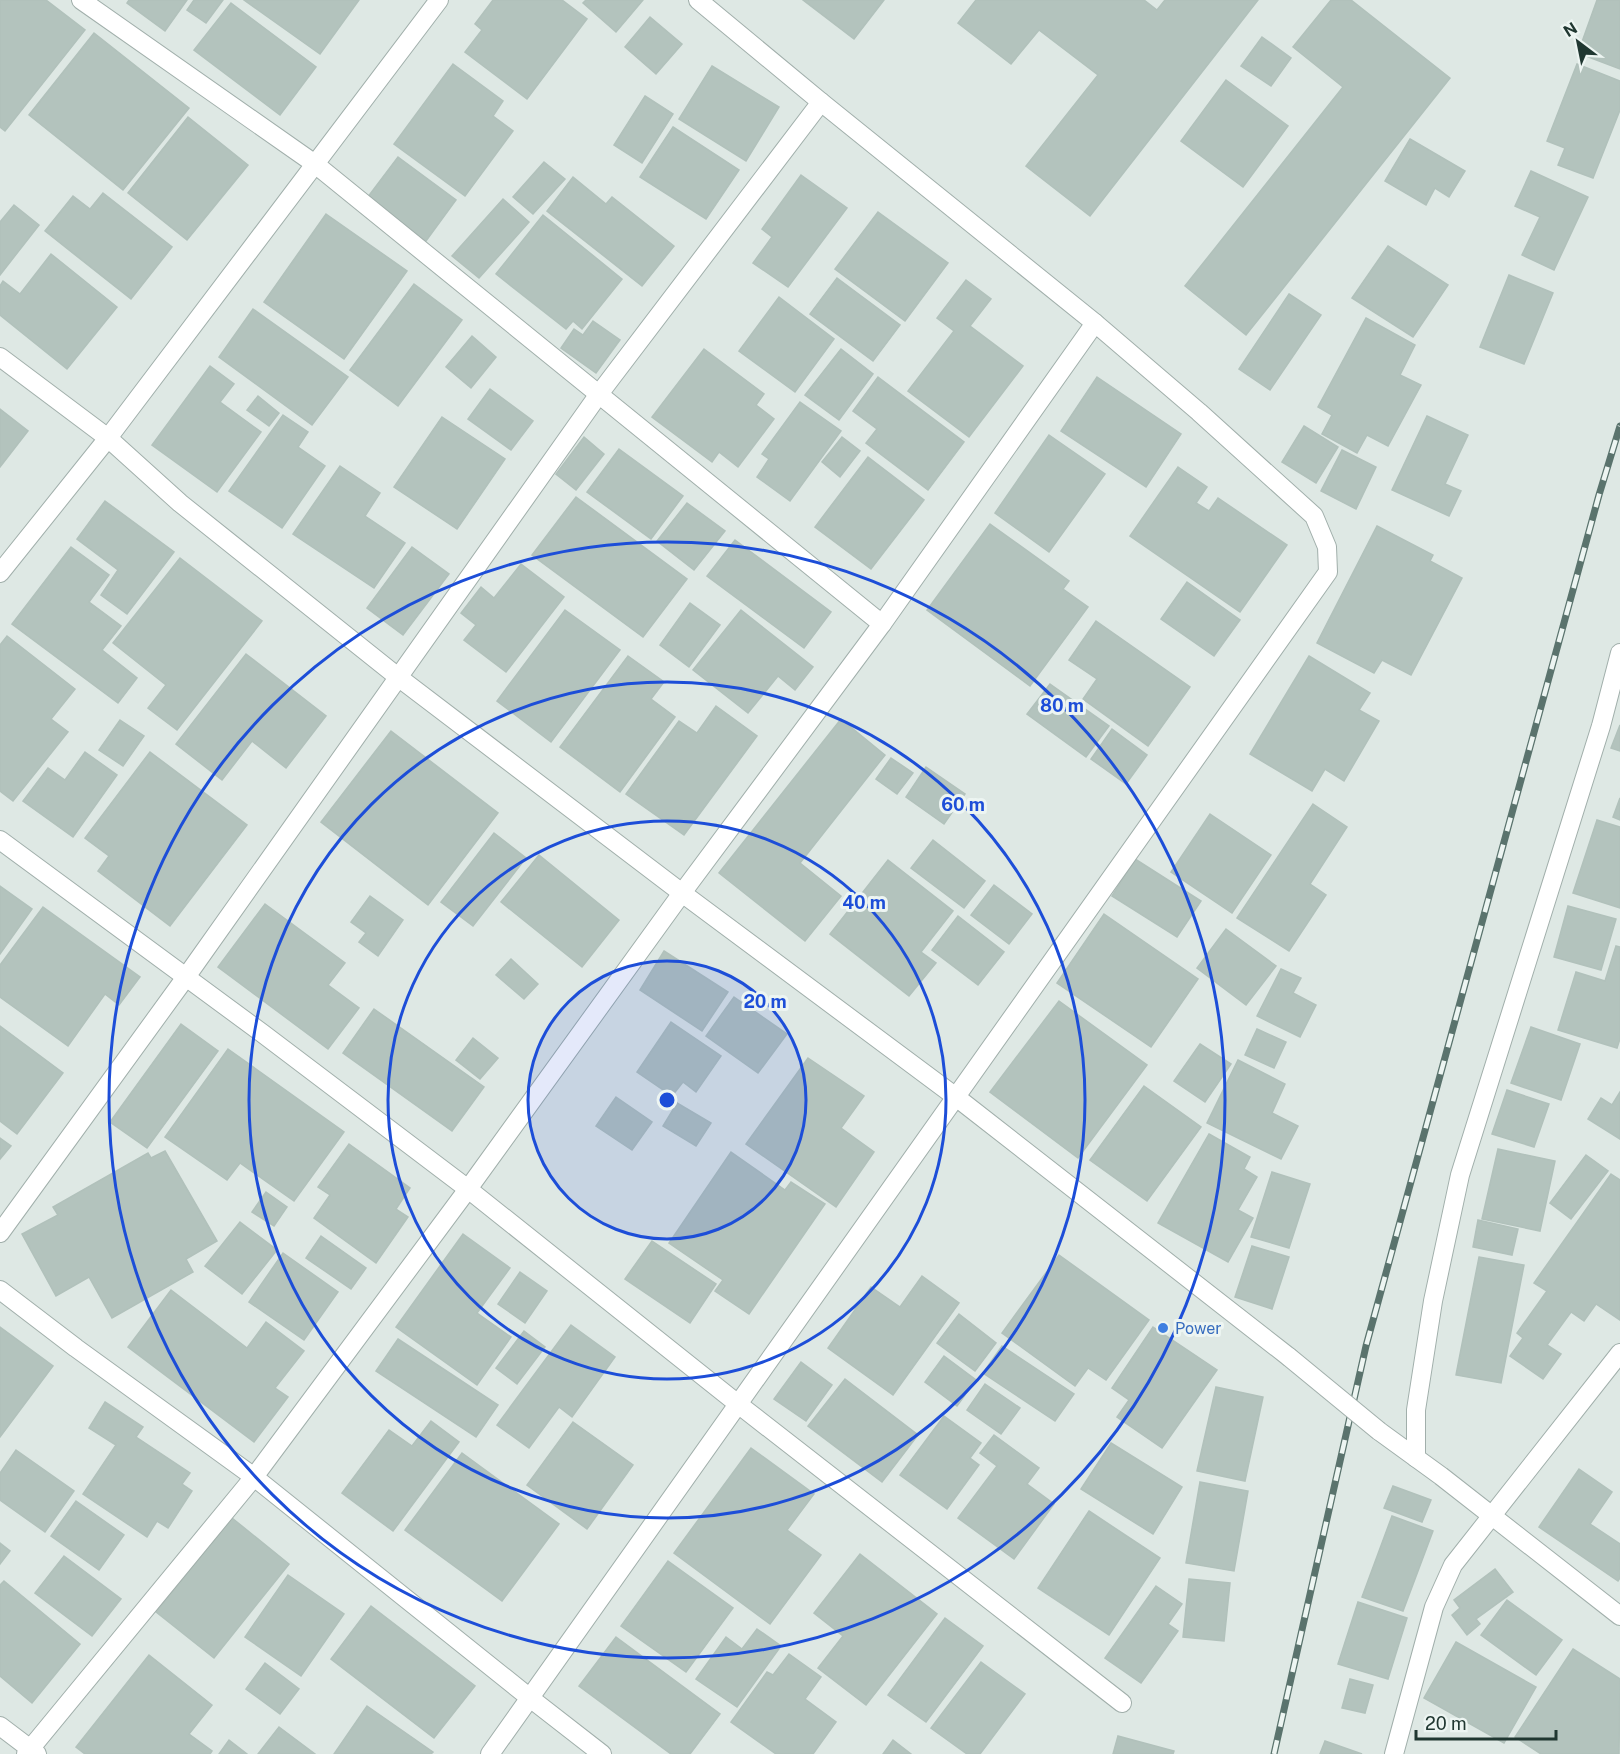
<svg xmlns="http://www.w3.org/2000/svg" width="1620" height="1754" font-family="'Public Sans',sans-serif">
<rect width="100%" height="100%" fill="#dee8e4"/>
<g fill="#b3c3bd" stroke="#b1c1bb" stroke-width="1.5">
<polygon points="0,0 46,0 85,30 5,131 0,127"/>
<polygon points="129,0 187,0 165,31 127,3"/>
<polygon points="194,0 223,0 206,23 187,10"/>
<polygon points="244,0 359,0 320,54"/>
<polygon points="493,0 562,0 587,19 527,99 465,52 482,30 475,24"/>
<polygon points="586,0 643,0 616,32 583,3"/>
<polygon points="803,0 884,0 854,39"/>
<polygon points="976,0 1144,0 1157,10 1165,0 1258,0 1090,216 1026,166 1098,75 1039,30 1011,64 958,23"/>
<polygon points="1331,0 1351,0 1450,78 1246,335 1185,286 1343,87 1293,47"/>
<polygon points="1597,0 1620,0 1620,69 1578,53"/>
<polygon points="231,3 316,67 280,115 194,50"/>
<polygon points="650,17 682,44 656,74 625,47"/>
<polygon points="94,33 189,108 123,190 29,115"/>
<polygon points="1262,37 1291,58 1271,86 1241,66"/>
<polygon points="453,64 503,101 493,116 513,131 465,196 394,144"/>
<polygon points="1577,64 1620,81 1620,110 1593,178 1558,165 1565,148 1547,141"/>
<polygon points="712,66 779,107 746,161 679,119"/>
<polygon points="1226,80 1288,126 1243,187 1181,141"/>
<polygon points="645,96 673,114 642,163 614,145"/>
<polygon points="188,117 248,165 187,240 128,193"/>
<polygon points="673,127 739,170 706,219 640,177"/>
<polygon points="1410,139 1465,171 1449,197 1435,188 1426,205 1385,181"/>
<polygon points="398,157 456,200 426,241 367,198"/>
<polygon points="544,162 565,179 533,214 513,197"/>
<polygon points="1531,171 1588,197 1554,270 1522,255 1540,217 1515,206"/>
<polygon points="801,175 847,208 788,287 753,263 772,237 762,229"/>
<polygon points="573,177 606,204 612,197 674,246 642,286 547,211"/>
<polygon points="103,193 172,247 131,299 45,231 73,196 90,209"/>
<polygon points="503,199 529,222 479,278 452,256"/>
<polygon points="14,205 39,225 0,275 0,222"/>
<polygon points="878,212 948,263 905,321 835,269"/>
<polygon points="326,214 407,271 344,359 264,302"/>
<polygon points="543,215 622,279 582,329 573,321 566,329 496,274"/>
<polygon points="1388,246 1448,285 1413,337 1352,298"/>
<polygon points="51,254 117,307 67,369 0,315 0,286 3,281 20,294"/>
<polygon points="1509,275 1553,293 1524,364 1480,347"/>
<polygon points="837,278 900,325 873,361 810,314"/>
<polygon points="966,280 991,299 970,326 1023,366 969,437 908,391 954,331 937,318"/>
<polygon points="414,284 462,320 398,406 350,370"/>
<polygon points="1289,294 1321,315 1270,390 1239,369"/>
<polygon points="779,297 834,339 795,392 739,351"/>
<polygon points="253,309 348,377 312,425 219,357"/>
<polygon points="1366,318 1415,345 1400,375 1421,385 1388,446 1367,435 1357,453 1322,434 1332,415 1318,407"/>
<polygon points="593,321 620,340 596,373 561,348 574,329 583,335"/>
<polygon points="472,336 496,357 471,388 446,367"/>
<polygon points="704,349 764,394 756,405 774,419 738,467 719,452 712,462 652,417"/>
<polygon points="841,349 873,374 839,420 805,395"/>
<polygon points="210,366 234,384 220,402 261,432 217,492 152,445"/>
<polygon points="878,377 964,442 928,490 866,443 877,429 853,411"/>
<polygon points="1097,377 1181,434 1146,487 1061,431"/>
<polygon points="490,389 533,421 511,450 468,419"/>
<polygon points="258,396 279,413 269,426 247,410"/>
<polygon points="800,402 841,431 790,501 757,477 769,459 762,454"/>
<polygon points="0,409 28,431 0,467"/>
<polygon points="283,415 308,432 298,447 325,466 282,528 229,491"/>
<polygon points="1427,416 1468,435 1445,484 1461,491 1449,516 1392,490"/>
<polygon points="442,417 505,459 457,529 394,487"/>
<polygon points="1304,426 1338,447 1316,483 1282,462"/>
<polygon points="1049,435 1105,474 1049,552 995,513"/>
<polygon points="584,437 604,454 576,490 556,474"/>
<polygon points="842,437 860,451 840,477 822,462"/>
<polygon points="619,449 683,496 651,539 587,492"/>
<polygon points="1342,450 1376,467 1356,509 1321,491"/>
<polygon points="868,457 924,500 871,569 815,527"/>
<polygon points="340,466 380,493 365,516 405,543 374,588 293,534"/>
<polygon points="1178,467 1207,487 1196,503 1209,511 1218,498 1287,545 1240,612 1130,536"/>
<polygon points="576,497 687,579 643,637 532,555"/>
<polygon points="105,501 174,552 127,614 101,595 118,570 77,539"/>
<polygon points="687,503 725,531 694,570 657,541"/>
<polygon points="990,524 1069,581 1063,589 1088,607 1030,686 927,610"/>
<polygon points="1377,526 1433,555 1430,561 1462,578 1411,675 1382,660 1374,673 1317,643"/>
<polygon points="735,540 831,612 804,648 707,576"/>
<polygon points="71,547 109,575 89,602 121,626 102,650 137,678 118,703 12,624"/>
<polygon points="412,547 449,574 403,635 367,608"/>
<polygon points="180,558 262,621 177,730 148,708 166,685 113,643"/>
<polygon points="521,564 564,597 506,672 464,640 476,625 461,613 481,587 494,598"/>
<polygon points="1187,582 1240,620 1214,656 1161,619"/>
<polygon points="690,603 720,625 689,667 660,645"/>
<polygon points="565,610 620,650 551,742 497,701"/>
<polygon points="741,610 813,667 795,690 778,676 748,713 693,670"/>
<polygon points="1096,621 1190,687 1148,746 1083,699 1097,679 1069,660"/>
<polygon points="7,636 75,689 51,719 68,732 13,801 0,791 0,645"/>
<polygon points="246,654 326,716 286,768 252,741 222,780 176,744"/>
<polygon points="628,656 664,682 651,699 675,717 620,792 560,747"/>
<polygon points="1309,656 1370,693 1359,710 1379,721 1344,781 1325,769 1312,791 1250,754"/>
<polygon points="1050,684 1109,726 1086,757 1027,714"/>
<polygon points="716,706 757,736 684,835 626,794 679,721 697,733"/>
<polygon points="841,719 885,755 800,863 841,896 805,941 719,873"/>
<polygon points="120,720 144,736 123,766 99,750"/>
<polygon points="1620,725 1620,751 1611,748"/>
<polygon points="1112,729 1147,755 1126,784 1091,759"/>
<polygon points="391,731 498,813 428,905 321,822"/>
<polygon points="85,752 117,775 73,837 23,801 48,768 65,780"/>
<polygon points="150,752 247,825 170,926 98,871 109,856 85,838"/>
<polygon points="891,758 913,773 897,794 876,779"/>
<polygon points="926,767 965,794 944,824 906,797"/>
<polygon points="1620,798 1620,820 1613,817"/>
<polygon points="1313,804 1347,827 1310,884 1326,895 1289,951 1237,918"/>
<polygon points="1210,814 1271,855 1232,913 1171,872"/>
<polygon points="1597,820 1620,827 1620,908 1573,893"/>
<polygon points="494,833 526,858 473,926 441,902"/>
<polygon points="933,840 985,881 964,908 911,868"/>
<polygon points="539,855 619,920 582,967 501,902"/>
<polygon points="1135,859 1201,901 1177,937 1112,896"/>
<polygon points="888,860 953,911 921,952 936,963 909,996 830,934"/>
<polygon points="994,885 1032,914 1009,944 971,915"/>
<polygon points="0,886 32,909 0,954"/>
<polygon points="370,896 403,920 378,956 359,942 366,933 351,922"/>
<polygon points="265,904 345,963 328,985 359,1008 328,1049 218,967"/>
<polygon points="1568,906 1616,919 1601,970 1554,957"/>
<polygon points="43,907 140,977 119,1005 105,994 68,1046 0,997 0,965"/>
<polygon points="1104,914 1198,979 1151,1047 1057,983"/>
<polygon points="958,916 1004,952 978,985 932,950"/>
<polygon points="1226,929 1276,966 1246,1005 1197,968"/>
<polygon points="1616,946 1620,947 1620,1039 1617,1048 1558,1030 1576,972 1605,981"/>
<polygon points="664,951 728,992 702,1031 640,990"/>
<polygon points="511,959 538,984 524,999 496,975"/>
<polygon points="1281,969 1301,978 1293,993 1316,1005 1300,1037 1257,1016"/>
<polygon points="734,997 787,1034 758,1073 706,1036"/>
<polygon points="1059,1001 1147,1065 1078,1158 990,1092"/>
<polygon points="374,1009 484,1087 452,1131 343,1053"/>
<polygon points="671,1022 721,1056 696,1092 683,1082 672,1096 637,1072"/>
<polygon points="181,1024 218,1051 147,1148 110,1122"/>
<polygon points="0,1026 63,1073 17,1134 0,1121"/>
<polygon points="1531,1027 1580,1044 1561,1100 1511,1083"/>
<polygon points="1257,1029 1286,1042 1274,1068 1245,1055"/>
<polygon points="473,1038 498,1058 480,1079 456,1060"/>
<polygon points="1200,1044 1231,1064 1205,1102 1174,1081"/>
<polygon points="228,1049 344,1132 294,1201 240,1163 227,1180 165,1137"/>
<polygon points="808,1058 864,1096 841,1128 874,1152 836,1207 746,1144"/>
<polygon points="1238,1060 1285,1084 1272,1113 1298,1126 1281,1159 1207,1123"/>
<polygon points="1144,1086 1201,1127 1147,1201 1090,1160"/>
<polygon points="1507,1090 1549,1104 1534,1147 1492,1134"/>
<polygon points="1620,1092 1620,1139 1588,1119 1601,1098 1612,1105"/>
<polygon points="616,1097 652,1122 632,1150 596,1126"/>
<polygon points="677,1103 711,1123 696,1146 663,1126"/>
<polygon points="1209,1134 1250,1157 1244,1169 1257,1177 1238,1210 1253,1218 1228,1262 1158,1223"/>
<polygon points="0,1138 11,1146 0,1159"/>
<polygon points="349,1144 410,1188 396,1209 408,1217 376,1263 314,1218 330,1195 318,1187"/>
<polygon points="1498,1149 1555,1161 1540,1231 1482,1219"/>
<polygon points="165,1151 217,1241 186,1259 193,1272 112,1318 89,1277 56,1296 22,1234 58,1215 53,1207 148,1153 151,1158"/>
<polygon points="731,1152 785,1190 791,1182 825,1204 749,1314 715,1291 723,1280 669,1243"/>
<polygon points="1586,1155 1608,1171 1571,1219 1550,1203"/>
<polygon points="1272,1172 1310,1184 1289,1248 1251,1237"/>
<polygon points="1611,1174 1620,1180 1620,1320 1596,1304 1584,1321 1571,1312 1547,1345 1561,1354 1543,1379 1510,1356 1523,1338 1517,1333 1547,1291 1534,1283"/>
<polygon points="266,1192 287,1207 274,1226 252,1212"/>
<polygon points="1478,1220 1518,1229 1512,1255 1473,1247"/>
<polygon points="240,1222 277,1250 242,1294 205,1266"/>
<polygon points="463,1234 510,1268 477,1313 511,1337 477,1385 396,1327"/>
<polygon points="321,1236 366,1268 351,1289 306,1258"/>
<polygon points="652,1241 716,1284 690,1323 625,1279"/>
<polygon points="1252,1246 1289,1257 1272,1309 1235,1297"/>
<polygon points="283,1253 338,1292 304,1340 249,1302"/>
<polygon points="1059,1255 1149,1320 1106,1380 1088,1368 1075,1386 1002,1333"/>
<polygon points="1479,1257 1524,1265 1501,1383 1456,1375"/>
<polygon points="520,1272 547,1291 525,1323 498,1304"/>
<polygon points="922,1276 959,1303 893,1395 828,1348 871,1287 900,1307"/>
<polygon points="171,1290 247,1348 266,1322 304,1351 275,1388 288,1397 254,1442 128,1347"/>
<polygon points="959,1314 996,1343 975,1371 937,1343"/>
<polygon points="571,1325 615,1357 572,1417 559,1407 529,1448 497,1425"/>
<polygon points="0,1327 53,1366 0,1437"/>
<polygon points="1153,1327 1217,1370 1162,1448 1117,1417 1129,1400 1112,1388"/>
<polygon points="524,1331 545,1347 517,1384 496,1368"/>
<polygon points="398,1339 498,1405 476,1437 376,1371"/>
<polygon points="1002,1346 1074,1394 1055,1421 983,1373"/>
<polygon points="944,1356 976,1380 957,1406 925,1382"/>
<polygon points="801,1362 832,1385 806,1421 774,1399"/>
<polygon points="845,1379 918,1435 882,1482 808,1426"/>
<polygon points="985,1384 1020,1408 1001,1434 967,1410"/>
<polygon points="1216,1387 1263,1397 1245,1481 1197,1471"/>
<polygon points="105,1402 143,1427 136,1437 190,1473 182,1484 192,1491 168,1528 157,1521 147,1537 83,1494 116,1445 89,1428"/>
<polygon points="944,1416 981,1443 970,1458 979,1465 947,1509 900,1475"/>
<polygon points="431,1421 459,1442 393,1531 342,1493 389,1430 412,1446"/>
<polygon points="573,1422 633,1465 587,1529 527,1485"/>
<polygon points="994,1435 1039,1468 1027,1484 1054,1504 1014,1559 958,1518 997,1466 980,1453"/>
<polygon points="1111,1443 1182,1487 1153,1534 1081,1489"/>
<polygon points="751,1448 814,1494 787,1530 821,1555 770,1624 674,1553"/>
<polygon points="16,1450 74,1491 45,1532 0,1500 0,1473"/>
<polygon points="462,1453 559,1524 502,1601 405,1530"/>
<polygon points="1579,1469 1612,1492 1590,1524 1620,1544 1620,1578 1618,1581 1539,1527"/>
<polygon points="1200,1482 1248,1491 1234,1571 1186,1563"/>
<polygon points="1393,1486 1431,1500 1422,1522 1384,1508"/>
<polygon points="76,1501 124,1535 99,1570 51,1536"/>
<polygon points="1089,1511 1160,1558 1109,1635 1038,1588"/>
<polygon points="1392,1516 1433,1531 1403,1611 1362,1597"/>
<polygon points="232,1518 289,1564 214,1658 156,1612"/>
<polygon points="0,1543 10,1551 0,1564"/>
<polygon points="860,1554 937,1614 866,1705 818,1668 843,1636 814,1613"/>
<polygon points="64,1556 121,1599 92,1636 35,1593"/>
<polygon points="668,1561 733,1608 686,1672 621,1626"/>
<polygon points="1495,1569 1513,1592 1476,1619 1480,1624 1467,1635 1452,1615 1460,1608 1454,1600"/>
<polygon points="288,1575 344,1614 301,1676 245,1637"/>
<polygon points="1189,1579 1230,1583 1224,1641 1183,1637"/>
<polygon points="4,1581 80,1644 32,1703 0,1676 0,1585"/>
<polygon points="1156,1586 1182,1604 1168,1624 1178,1631 1141,1683 1105,1658"/>
<polygon points="1507,1600 1562,1640 1536,1675 1481,1635"/>
<polygon points="1358,1602 1407,1618 1388,1679 1338,1664"/>
<polygon points="371,1606 475,1686 434,1738 331,1659"/>
<polygon points="945,1618 983,1646 926,1722 888,1695"/>
<polygon points="757,1629 781,1646 737,1707 696,1679 726,1637 742,1649"/>
<polygon points="616,1637 720,1714 690,1754 671,1754 579,1686"/>
<polygon points="1456,1642 1536,1687 1504,1743 1424,1698"/>
<polygon points="1573,1649 1620,1679 1619,1754 1541,1754 1515,1737"/>
<polygon points="789,1654 821,1677 805,1699 836,1722 813,1754 776,1754 731,1722 767,1672 773,1675"/>
<polygon points="149,1655 212,1705 189,1734 212,1751 210,1754 85,1754 76,1747"/>
<polygon points="981,1662 1025,1694 980,1754 967,1754 931,1728"/>
<polygon points="265,1663 299,1689 280,1714 246,1689"/>
<polygon points="1350,1679 1373,1685 1365,1713 1342,1708"/>
<polygon points="367,1706 433,1752 431,1754 334,1754"/>
<polygon points="279,1727 315,1754 258,1754"/>
<polygon points="1118,1736 1174,1751 1173,1754 1113,1754"/>
<polygon points="229,1740 247,1754 219,1754"/>
<polygon points="893,1740 911,1754 883,1754"/>
<polygon points="1325,1741 1362,1754 1320,1754"/>
</g>
<g fill="none" stroke-linecap="round" stroke-linejoin="round">
<g stroke="#a1afab" stroke-width="20">
<g id="street">
<polyline points="81,0 315,164 882,624"/>
<polyline points="0,357 108,438 180,503 398,677 682,893 956,1097 1289,1357"/>
<polyline points="0,573 108,438 439,0"/>
<polyline points="0,840 262,1033 468,1189 738,1404 1122,1703"/>
<polyline points="0,1233 186,977 599,394 821,102"/>
<polyline points="0,1290 76,1348 254,1477 530,1698 602,1754"/>
<polyline points="1379,1431 1441,1476 1620,1616"/>
<polyline points="1416,1458 1416,1410 1433,1301 1460,1175 1601,726 1620,653"/>
<polyline points="0,1726 37,1754"/>
<polyline points="26,1754 254,1477 468,1189 682,893 882,624 1095,323"/>
<polyline points="490,1754 1328,572 1327,547 1314,516 1199,412 1095,323 821,102 698,0"/>
<polyline points="1394,1754 1434,1607 1453,1565 1620,1353"/>
</g>
</g>
<use href="#street" stroke="#fff" stroke-width="18"/>
<g stroke="#5a736d" stroke-width="7">
<polyline id="rail" points="1274,1754 1366,1346 1599,495 1620,426"/>
</g>
<use href="#rail" stroke="#edf5f2" stroke-width="4.5" stroke-dasharray="14" stroke-linecap="butt"/>
<g stroke="#a1afab" stroke-width="20" stroke-linecap="butt">
<polyline id="street-bridge" points="1289,1357 1379,1431"/>
</g>
<use href="#street-bridge" stroke="#fff" stroke-width="18"/>
</g>
<circle cx="667" cy="1100" r="139" fill="#1d4ed8" fill-opacity=".12"/>
<g fill="none" stroke="#1d4ed8" stroke-width="3">
<circle cx="667" cy="1100" r="139"/>
<circle cx="667" cy="1100" r="279"/>
<circle cx="667" cy="1100" r="418"/>
<circle cx="667" cy="1100" r="558"/>
</g>
<circle fill="#3f7fe0" stroke="#edf5f2" stroke-width="2" cx="1163" cy="1328" r="6"/>
<g text-anchor="middle" dominant-baseline="central" stroke-width="6" stroke-linejoin="round" paint-order="stroke">
<g font-size="16" fill="#366cbe" stroke="#edf5f2" text-anchor="start">
<text x="1175" y="1328">Power</text>
</g>
</g>
<circle cx="667" cy="1100" r="9" fill="#1d4ed8" stroke="#edf5f2" stroke-width="3"/>
<g font-size="18" text-anchor="middle" font-weight="bold" fill="#1d4ed8" stroke="#edf5f2" stroke-width="6" stroke-linejoin="round" paint-order="stroke">
<text x="1062" y="712">80 m</text>
<text x="963" y="811">60 m</text>
<text x="864" y="909">40 m</text>
<text x="765" y="1008">20 m</text>
</g>
<g transform="translate(1578 42) rotate(328)" stroke="#edf5f2" stroke-width="4.5" paint-order="stroke">
<path d="M0-4.5L10 22L0 15L-10 22Z" fill="#203731"/>
<text y="-9" font-size="16" font-weight="bold" text-anchor="middle" fill="#203731">N</text>
</g>
<path d="M1416 1730v9h140v-9" fill="none" stroke="#203731" stroke-width="3"/>
<text x="1425" y="1730" font-size="18" fill="#203731" stroke="#edf5f2" stroke-width="4.5" paint-order="stroke">20 m</text>
</svg>
